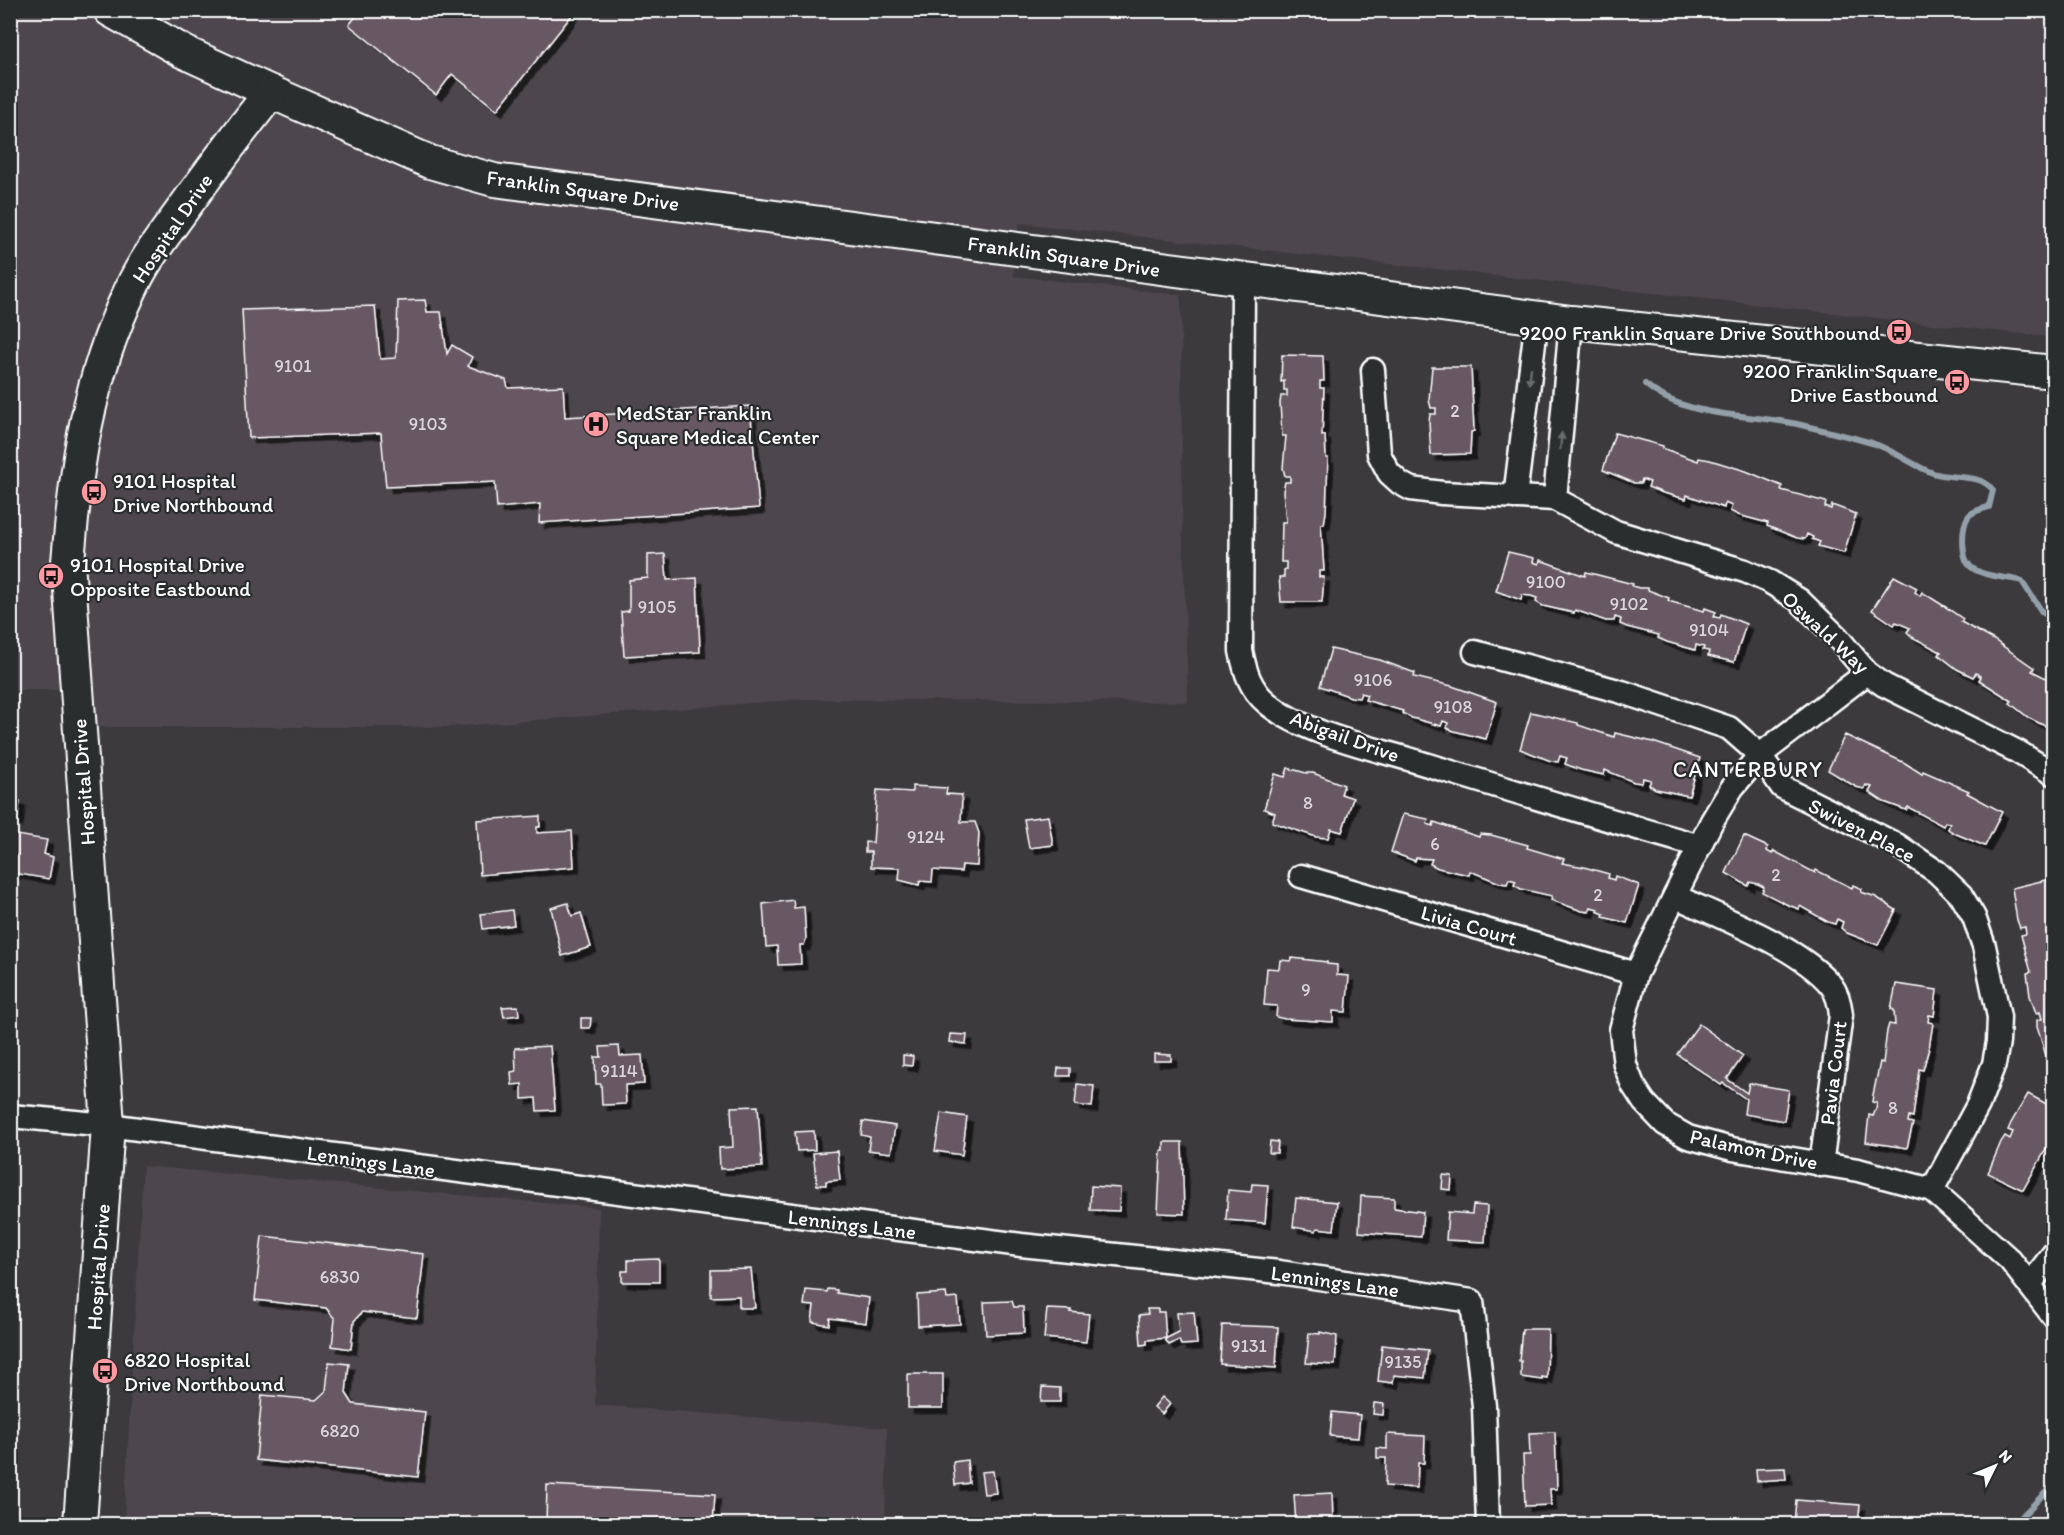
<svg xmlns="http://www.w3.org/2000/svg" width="2064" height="1535" font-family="Itim,sans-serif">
<defs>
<filter id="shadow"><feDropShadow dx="5.5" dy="5.5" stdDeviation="0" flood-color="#0009"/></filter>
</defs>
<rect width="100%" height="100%" fill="#3d3a3e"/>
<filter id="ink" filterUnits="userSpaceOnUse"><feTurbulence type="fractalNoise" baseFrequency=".0167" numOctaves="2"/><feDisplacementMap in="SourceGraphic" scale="12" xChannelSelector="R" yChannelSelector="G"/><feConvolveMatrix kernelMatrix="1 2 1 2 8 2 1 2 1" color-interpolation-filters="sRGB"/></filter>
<g filter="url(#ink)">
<g fill="#4e474d">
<polygon points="10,11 2053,11 2050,337 1019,223 1013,276 1181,295 1182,510 1188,702 804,699 447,727 76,727 80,690 11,690"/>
<polygon points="143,1166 599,1208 595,1405 887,1428 885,1524 166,1524 124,1520"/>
</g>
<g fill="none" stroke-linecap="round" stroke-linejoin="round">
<g stroke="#93a0a9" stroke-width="6">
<path d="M 1645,384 C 1685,419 1747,413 1797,424 C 1822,430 1848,436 1872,443 C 1894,450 1912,465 1933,473 C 1952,480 1979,472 1993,490 L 1989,507 C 1982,509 1972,511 1968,517 C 1961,528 1961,559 1971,567 C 1983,577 2007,577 2022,581 L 2042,612 L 2054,620"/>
<polyline points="2014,1524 2054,1484"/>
</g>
</g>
<g fill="#685864" stroke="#fff" stroke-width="1.5" filter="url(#shadow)">
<polygon points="361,10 576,10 497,110 452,74 436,95 349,25"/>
<polygon points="425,300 427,312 441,312 447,354 452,345 472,357 468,366 506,380 508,388 563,386 565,417 750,406 759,508 539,523 540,504 497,508 495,482 386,487 381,433 249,438 242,310 375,306 380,359 396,358 398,301"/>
<polygon points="1282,355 1323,356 1324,381 1320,381 1320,388 1324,388 1322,436 1325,435 1326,458 1328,458 1326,512 1324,524 1321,524 1324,571 1319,571 1319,577 1324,577 1322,602 1281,602 1279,577 1284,577 1284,570 1286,570 1286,562 1281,562 1282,522 1286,522 1283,491 1285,482 1290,482 1290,476 1285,476 1283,468 1286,436 1282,436 1280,403 1281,396 1287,396 1287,390 1284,390 1284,381 1281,382"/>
<polygon points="1432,367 1471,367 1474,431 1471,432 1470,454 1431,455 1429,422 1430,414 1436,414 1436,408 1431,408 1429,400"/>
<polygon points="1615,433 1663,446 1662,448 1698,461 1699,458 1710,460 1746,471 1782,486 1781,490 1826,502 1825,507 1831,509 1832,505 1856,514 1844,553 1818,546 1820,542 1812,539 1813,537 1807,534 1805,539 1797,538 1767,526 1768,523 1738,515 1730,511 1732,506 1725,503 1724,508 1687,495 1686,499 1663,493 1648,487 1650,482 1642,479 1641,483 1634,483 1603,470"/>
<polygon points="1508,552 1534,558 1533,562 1539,564 1540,560 1585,576 1586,572 1633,584 1632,586 1639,588 1648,588 1648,590 1669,598 1668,601 1704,611 1705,608 1716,612 1714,617 1720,618 1721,614 1746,624 1734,662 1708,656 1709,651 1703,650 1704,647 1696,645 1695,650 1667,642 1658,638 1659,635 1627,627 1620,624 1621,619 1615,617 1614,621 1606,621 1575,610 1574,613 1543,606 1536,602 1537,598 1531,596 1522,595 1521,600 1496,591"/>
<polygon points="665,554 667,580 697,578 700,652 624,656 621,612 629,611 629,580 648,578 648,555"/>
<polygon points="1894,576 1917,588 1915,592 1920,596 1922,592 1944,606 1963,619 1961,622 1994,640 2034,668 2032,671 2054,682 2054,729 2047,722 2045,726 2029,718 2010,703 2012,701 1979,680 1981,677 1976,673 1973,677 1957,669 1939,655 1941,652 1912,637 1907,632 1910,628 1896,622 1894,625 1872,610"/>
<polygon points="1331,649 1380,660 1415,673 1414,677 1452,686 1497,702 1486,739 1454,731 1447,728 1448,723 1443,721 1441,726 1412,718 1402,713 1403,711 1365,700 1367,695 1361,693 1359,698 1351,697 1320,686"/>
<polygon points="1531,712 1578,723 1578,725 1614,737 1615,733 1653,742 1700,758 1689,796 1656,789 1649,785 1651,780 1643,778 1642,783 1634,782 1605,770 1604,775 1581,770 1565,764 1567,758 1560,756 1558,762 1551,761 1520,749"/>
<polygon points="1845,735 1905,763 1922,774 1923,771 1969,791 1967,793 2002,812 1985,846 1954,833 1948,829 1950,824 1945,822 1943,826 1908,807 1906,810 1884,802 1869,792 1872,787 1866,785 1864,789 1856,787 1828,770"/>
<polygon points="1288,768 1306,773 1313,773 1344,785 1341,794 1353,798 1342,832 1331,829 1328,838 1316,837 1272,822 1275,813 1264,809 1275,774 1285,777"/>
<polygon points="912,786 947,788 946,794 962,795 961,822 975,822 979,833 977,866 962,865 961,872 933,870 932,882 920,881 919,885 899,880 900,868 871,867 871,852 865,852 865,842 873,843 877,790 912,792"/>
<polygon points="10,800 20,801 17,821 10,819"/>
<polygon points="1403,814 1428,819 1427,824 1433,826 1434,822 1479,837 1480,834 1491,835 1528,845 1527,848 1564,859 1562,863 1584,867 1609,874 1608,878 1614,880 1615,876 1639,885 1627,923 1603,917 1604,914 1597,911 1598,909 1591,907 1589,912 1582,911 1551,900 1552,896 1521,889 1514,885 1516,881 1509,879 1507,884 1500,883 1470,871 1469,875 1438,868 1430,864 1432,859 1416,858 1415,861 1391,852"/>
<polygon points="540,816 540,827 537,827 537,833 572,831 574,867 480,875 477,820"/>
<polygon points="1048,816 1053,845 1029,848 1024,819"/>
<polygon points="11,834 47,840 44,854 53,857 49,879 13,873 16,855 10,854"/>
<polygon points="1744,836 1768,847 1767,851 1772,854 1774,851 1815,873 1816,870 1852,888 1853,885 1862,889 1861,892 1876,897 1896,910 1878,945 1847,933 1841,928 1843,922 1837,919 1835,924 1828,922 1800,906 1799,909 1788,905 1762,892 1764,887 1758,884 1750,882 1748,886 1726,873"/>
<polygon points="2050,879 2054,893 2054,1058 2047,1059 2037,1027 2037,1020 2042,1019 2040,1012 2036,1013 2030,996 2027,973 2031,972 2021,935 2026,934 2025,927 2020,928 2017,920 2012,888"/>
<polygon points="793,900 794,908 804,907 806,939 804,945 800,945 801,964 778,965 777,946 766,947 763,904"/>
<polygon points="568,903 572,916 581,913 591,947 562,956 551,908"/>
<polygon points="512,910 514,925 483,929 481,914"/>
<polygon points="1292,958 1327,962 1327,964 1337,965 1337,975 1349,976 1346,1012 1333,1011 1333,1022 1285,1019 1276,1017 1277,1006 1264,1005 1267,968 1279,969 1280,960 1291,961"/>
<polygon points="1896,984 1937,990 1934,1016 1929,1015 1928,1022 1933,1023 1929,1048 1923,1070 1919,1069 1913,1117 1909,1116 1908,1122 1913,1123 1907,1148 1866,1142 1869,1115 1873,1116 1876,1109 1877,1103 1872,1102 1873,1095 1880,1062 1883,1063 1887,1031 1889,1024 1895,1025 1894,1010 1891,1009"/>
<polygon points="518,1006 519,1015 504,1017 502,1007"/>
<polygon points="581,1018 591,1018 590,1028 581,1028"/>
<polygon points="1699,1024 1743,1056 1727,1079 1747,1093 1749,1083 1789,1090 1784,1121 1744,1114 1746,1099 1723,1083 1721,1085 1677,1054"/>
<polygon points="950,1034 967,1035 966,1044 949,1042"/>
<polygon points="550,1046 555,1110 537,1111 536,1098 522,1099 522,1084 512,1085 511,1072 516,1071 515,1048"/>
<polygon points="619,1046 620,1056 642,1055 644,1084 625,1085 626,1104 602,1105 601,1084 596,1084 595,1057 601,1057 600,1047"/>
<polygon points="1154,1054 1171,1055 1171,1061 1154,1061"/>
<polygon points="903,1055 913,1056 912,1066 903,1065"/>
<polygon points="1058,1068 1070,1068 1070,1076 1057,1076"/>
<polygon points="1077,1084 1094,1086 1092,1107 1075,1105"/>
<polygon points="2028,1094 2054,1108 2054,1135 2023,1190 1988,1173 2001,1142 2005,1136 2010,1139 2013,1132 2008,1130 2011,1123"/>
<polygon points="758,1106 762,1167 720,1169 719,1148 733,1147 731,1107"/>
<polygon points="941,1113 967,1117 962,1155 935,1151"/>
<polygon points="863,1121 895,1126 891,1153 868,1150 870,1137 861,1135"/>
<polygon points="814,1131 815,1150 797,1151 795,1132"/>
<polygon points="1270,1141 1278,1142 1277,1153 1269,1153"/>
<polygon points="1164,1142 1182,1142 1184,1214 1158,1213 1161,1151 1164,1151"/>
<polygon points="837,1151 840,1180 826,1181 826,1185 817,1185 813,1153"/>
<polygon points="1443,1175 1452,1176 1451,1190 1442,1189"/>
<polygon points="1252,1184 1268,1185 1265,1223 1226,1220 1228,1190 1251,1192"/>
<polygon points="1091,1186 1120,1188 1119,1211 1090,1210"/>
<polygon points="1361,1196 1394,1198 1394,1208 1423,1212 1421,1237 1359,1232"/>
<polygon points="1296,1198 1337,1202 1334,1230 1317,1228 1316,1231 1293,1227"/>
<polygon points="1473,1205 1487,1206 1485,1242 1446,1240 1448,1212 1472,1214"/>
<polygon points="262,1236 424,1254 417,1318 362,1312 354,1321 351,1349 332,1346 335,1319 326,1308 255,1300"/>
<polygon points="659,1259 659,1282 622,1282 622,1271 628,1271 628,1260"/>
<polygon points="751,1269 755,1308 739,1308 739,1296 711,1297 711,1270"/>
<polygon points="828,1289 837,1290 837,1293 869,1298 866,1323 830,1318 829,1325 812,1322 814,1306 804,1305 806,1290 827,1292"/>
<polygon points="946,1293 947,1299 958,1298 960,1324 918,1326 917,1295"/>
<polygon points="1012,1301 1014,1307 1023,1307 1024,1333 986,1335 984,1302"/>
<polygon points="1047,1309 1071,1310 1070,1312 1089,1314 1086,1342 1044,1338"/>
<polygon points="1147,1309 1158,1309 1158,1312 1164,1312 1166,1338 1147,1340 1147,1344 1141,1345 1139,1315 1148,1314"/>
<polygon points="1194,1312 1197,1344 1181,1345 1179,1340 1169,1345 1165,1339 1179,1332 1177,1313"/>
<polygon points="1222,1325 1278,1327 1276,1368 1220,1364"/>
<polygon points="1522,1329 1548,1329 1547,1378 1542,1377 1542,1380 1521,1377 1521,1361 1519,1361"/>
<polygon points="1320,1332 1337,1336 1335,1365 1306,1363 1309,1333 1320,1334"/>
<polygon points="1382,1345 1428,1350 1425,1378 1394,1375 1393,1383 1378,1381"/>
<polygon points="329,1362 349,1364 346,1393 353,1404 425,1412 418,1477 256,1460 262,1395 316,1400 326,1391"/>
<rect x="908" y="1374" width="35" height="34"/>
<polygon points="1042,1387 1060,1388 1060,1402 1041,1402"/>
<polygon points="1162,1397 1170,1404 1162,1414 1154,1407"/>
<polygon points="1374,1403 1384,1404 1383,1415 1373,1414"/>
<polygon points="1332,1412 1360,1415 1358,1438 1330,1436"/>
<polygon points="1555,1432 1557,1489 1550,1489 1551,1505 1525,1506 1523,1455 1530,1455 1529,1433"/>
<polygon points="1387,1434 1425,1436 1424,1463 1418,1463 1417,1488 1385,1486 1386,1458 1377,1458 1377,1448 1387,1449"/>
<polygon points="967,1460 969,1483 955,1485 953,1462"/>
<polygon points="1785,1468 1786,1479 1757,1481 1756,1469"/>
<polygon points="993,1471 996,1493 984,1494 981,1472"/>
<polygon points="547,1485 715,1494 713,1524 546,1524"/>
<polygon points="1332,1493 1333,1522 1296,1524 1294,1495"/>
<polygon points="1796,1500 1860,1505 1858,1524 1794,1524"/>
</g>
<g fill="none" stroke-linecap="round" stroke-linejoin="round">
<g stroke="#fff" stroke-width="27">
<g id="street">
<path d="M 1243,280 L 1241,651 C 1245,671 1250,689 1267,703 C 1300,732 1372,748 1415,761 C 1510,790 1604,819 1700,846"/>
<polyline points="1373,370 1379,454 1389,473 1400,483 1411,489 1442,493 1555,499 1616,532 1745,571 1770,582 1799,600 1838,638 1867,673 1884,685 2018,752 2054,774"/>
<polyline points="1515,497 1537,318"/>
<polyline points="1555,499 1571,322"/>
<polyline points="1475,652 1622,692 1729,728 1760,755 1782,787 1897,845 1937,872 1961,895 1974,917 1984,946 1999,1017 1998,1042 1994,1064 1978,1105 1932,1190"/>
<polyline points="1867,673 1760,755 1732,788 1712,821 1636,974 1621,1030 1625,1065 1633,1085 1644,1102 1665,1124 1688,1137 1732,1149 1858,1170 1932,1190 2010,1260 2054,1317"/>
<polyline points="1301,876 1636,974"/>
<path d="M 1675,896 C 1721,918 1798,946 1831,985 C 1838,994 1840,1004 1841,1015 L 1821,1165"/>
<polyline points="10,1116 108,1125 1021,1245 1279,1272 1472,1301 1484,1406 1488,1524"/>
<polyline points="2030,1284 2054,1253"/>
</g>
</g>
<g stroke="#fff" stroke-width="36">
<g id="secondary">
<polyline points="110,10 184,52 271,92 430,162 494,180 1571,322 2054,372"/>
<path d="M 80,1524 L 108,1125 L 68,562 C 76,463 88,380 131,289 C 144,260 165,234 183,209 C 212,169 241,130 271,92"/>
</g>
</g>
<use href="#street" stroke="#2a2d2e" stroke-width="22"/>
<use href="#secondary" stroke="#2a2d2e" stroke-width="32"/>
</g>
<defs><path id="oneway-solid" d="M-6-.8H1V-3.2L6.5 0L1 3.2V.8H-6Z" transform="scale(1.5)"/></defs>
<g fill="#6a6c6d">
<use href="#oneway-solid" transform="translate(1530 376) rotate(97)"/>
<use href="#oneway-solid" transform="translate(1561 441) rotate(-85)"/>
</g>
</g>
<defs>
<g id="bus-disc" transform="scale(1.35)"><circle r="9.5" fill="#ff9aa2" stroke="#2a2d2e"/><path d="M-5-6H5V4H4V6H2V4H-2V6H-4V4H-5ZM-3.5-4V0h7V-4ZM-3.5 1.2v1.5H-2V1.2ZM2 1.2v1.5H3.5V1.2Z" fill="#111"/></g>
<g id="hospital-disc" transform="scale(1.35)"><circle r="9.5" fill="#ff9aa2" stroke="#2a2d2e"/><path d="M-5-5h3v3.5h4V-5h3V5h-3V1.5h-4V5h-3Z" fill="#111"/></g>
</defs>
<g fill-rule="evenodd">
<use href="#bus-disc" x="1899" y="332"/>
<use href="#bus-disc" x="1957" y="382"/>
<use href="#hospital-disc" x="596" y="424"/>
<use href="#bus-disc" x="94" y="492"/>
<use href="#bus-disc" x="51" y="576"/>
<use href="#bus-disc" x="105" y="1371"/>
</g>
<g text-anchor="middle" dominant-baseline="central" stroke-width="4.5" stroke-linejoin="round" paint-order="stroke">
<g font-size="18" fill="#d9d5d8">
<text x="293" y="366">9101</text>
<text x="1455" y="411">2</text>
<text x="428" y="424">9103</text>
<text x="1546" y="582">9100</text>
<text x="1629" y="604">9102</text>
<text x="657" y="607">9105</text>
<text x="1709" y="630">9104</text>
<text x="1373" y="680">9106</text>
<text x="1453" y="707">9108</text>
<text x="1308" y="803">8</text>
<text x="926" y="837">9124</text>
<text x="1435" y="844">6</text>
<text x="1776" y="875">2</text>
<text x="1598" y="895">2</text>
<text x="1306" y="990">9</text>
<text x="619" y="1071">9114</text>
<text x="1893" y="1108">8</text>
<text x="340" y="1277">6830</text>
<text x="1249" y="1346">9131</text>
<text x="1403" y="1362">9135</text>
<text x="340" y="1431">6820</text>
</g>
<g font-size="21" fill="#fff" stroke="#2a2d2e">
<text transform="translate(583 190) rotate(8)">Franklin Square Drive</text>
<text transform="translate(172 228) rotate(-56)">Hospital Drive</text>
<text transform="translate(1064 256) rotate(8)">Franklin Square Drive</text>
<text transform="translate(1826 632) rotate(43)">Oswald Way</text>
<text transform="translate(1345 736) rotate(20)">Abigail Drive</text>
<text transform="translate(83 782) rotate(-94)">Hospital Drive</text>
<text transform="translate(1862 830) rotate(27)">Swiven Place</text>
<text transform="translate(1469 925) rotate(16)">Livia Court</text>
<text transform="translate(1833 1073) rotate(-83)">Pavia Court</text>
<text transform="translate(1754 1149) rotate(12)">Palamon Drive</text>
<text transform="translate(371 1161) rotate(8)">Lennings Lane</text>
<text transform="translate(852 1224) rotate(7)">Lennings Lane</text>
<text transform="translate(98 1267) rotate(-86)">Hospital Drive</text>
<text transform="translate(1335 1281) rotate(8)">Lennings Lane</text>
</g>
<g font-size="21" fill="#fff" stroke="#2a2d2e" text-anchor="start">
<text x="1880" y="332" text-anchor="end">9200 Franklin Square Drive Southbound</text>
<text x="1938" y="370" text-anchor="end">9200 Franklin Square<tspan x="1938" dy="24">Drive Eastbound</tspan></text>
<text x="616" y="412">MedStar Franklin<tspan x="616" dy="24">Square Medical Center</tspan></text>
<text x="113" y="480">9101 Hospital<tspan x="113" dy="24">Drive Northbound</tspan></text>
<text x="70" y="564">9101 Hospital Drive<tspan x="70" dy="24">Opposite Eastbound</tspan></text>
<text x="124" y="1359">6820 Hospital<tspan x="124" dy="24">Drive Northbound</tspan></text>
</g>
<g font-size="22" letter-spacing="1.5" fill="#fff" stroke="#2a2d2e">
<text x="1748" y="769">CANTERBURY</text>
</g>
</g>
<rect width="2064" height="1535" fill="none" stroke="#2a2d2e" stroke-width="36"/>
<rect x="18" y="18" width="2028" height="1499" fill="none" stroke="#fff" stroke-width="2" filter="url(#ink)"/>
<g transform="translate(1995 1466) rotate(47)" stroke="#2a2d2e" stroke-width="4.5" paint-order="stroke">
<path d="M0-4.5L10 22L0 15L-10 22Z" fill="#ffffff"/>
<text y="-9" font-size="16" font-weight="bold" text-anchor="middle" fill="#ffffff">N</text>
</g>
</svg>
